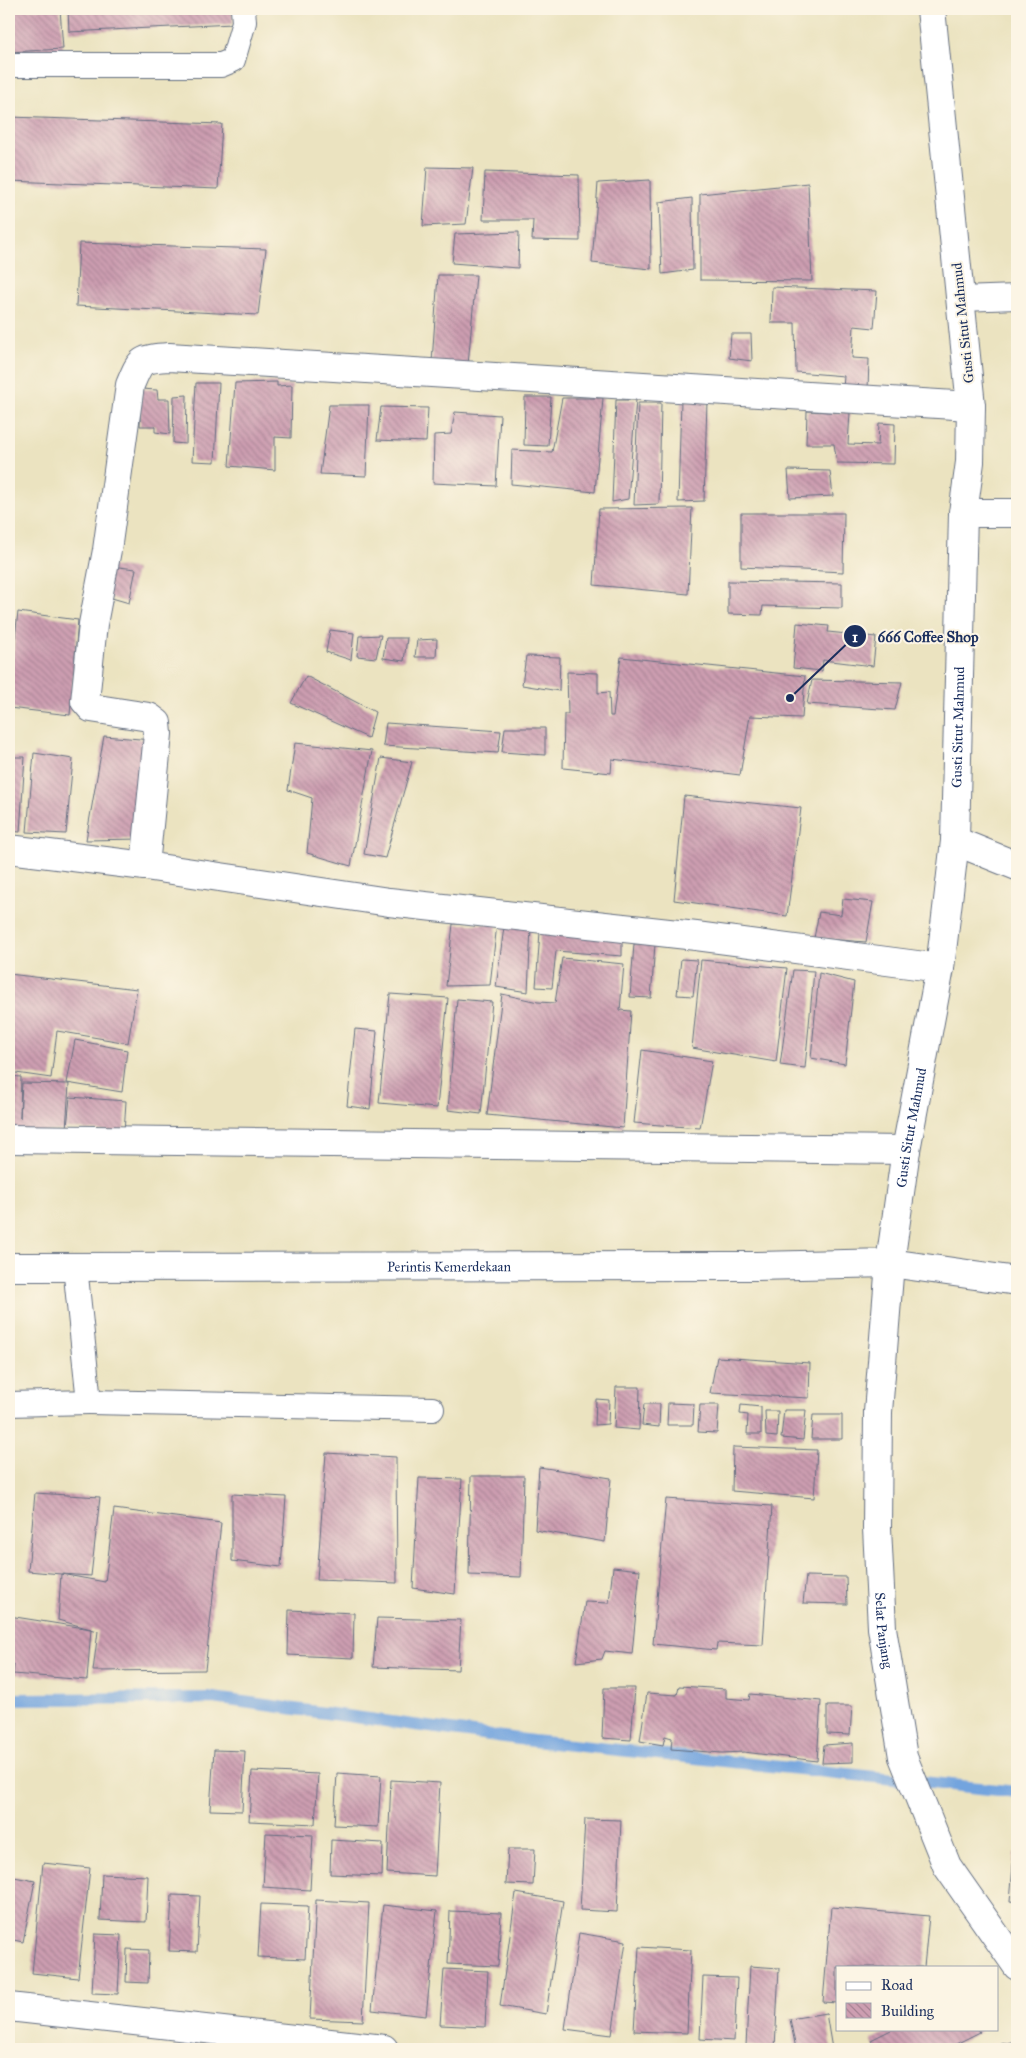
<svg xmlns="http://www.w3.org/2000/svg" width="1026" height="2058" font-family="'IM FELL Great Primer',serif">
<defs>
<pattern id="building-back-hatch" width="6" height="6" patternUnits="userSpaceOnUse" patternTransform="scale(1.25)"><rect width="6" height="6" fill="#cd9eb1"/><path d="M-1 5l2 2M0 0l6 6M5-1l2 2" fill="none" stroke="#a68193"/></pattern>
</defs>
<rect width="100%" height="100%" fill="#fcf5e5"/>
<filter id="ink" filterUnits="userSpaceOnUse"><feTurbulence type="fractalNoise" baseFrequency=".02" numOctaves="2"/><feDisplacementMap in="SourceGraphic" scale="10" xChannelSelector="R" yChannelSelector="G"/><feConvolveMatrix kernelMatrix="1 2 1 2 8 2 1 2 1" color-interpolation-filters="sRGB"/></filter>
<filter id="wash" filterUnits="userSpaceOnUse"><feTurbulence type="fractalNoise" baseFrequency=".0096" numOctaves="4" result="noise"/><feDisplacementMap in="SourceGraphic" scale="20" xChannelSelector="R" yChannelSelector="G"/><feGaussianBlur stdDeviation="1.12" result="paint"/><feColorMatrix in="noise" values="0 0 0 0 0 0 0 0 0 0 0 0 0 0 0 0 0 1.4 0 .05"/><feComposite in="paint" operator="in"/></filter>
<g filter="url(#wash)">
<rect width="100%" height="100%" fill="#ebe3c0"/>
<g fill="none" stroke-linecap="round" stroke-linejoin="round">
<polyline stroke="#73a4de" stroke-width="12" points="9,1699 213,1698 533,1741 1017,1792"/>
</g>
<g id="blocks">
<g fill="url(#building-back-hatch)">
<polygon points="9,9 60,9 63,49 9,52"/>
<polygon points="68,9 232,9 233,24 69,32"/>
<polygon points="9,117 222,124 218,189 9,181"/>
<polygon points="427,167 473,168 466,224 423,226"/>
<polygon points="485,172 579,175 580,241 532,240 533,220 483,220"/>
<polygon points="650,180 651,269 592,263 598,183"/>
<polygon points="808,183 812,281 700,280 700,194"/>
<polygon points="692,198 693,270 662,274 659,202"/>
<polygon points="519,232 518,268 452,263 455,234"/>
<polygon points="79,243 266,249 258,315 76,306"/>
<polygon points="438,275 476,275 468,365 432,362"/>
<polygon points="772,287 877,291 874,328 854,326 852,358 869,359 868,390 843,388 844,376 796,372 795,323 771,323"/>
<polygon points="731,334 751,334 752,361 729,358"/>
<polygon points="277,382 277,386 292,385 291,438 275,437 275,470 229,466 235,383"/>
<polygon points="196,383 219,383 215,462 192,461"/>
<polygon points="141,389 157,390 158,399 169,399 170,434 155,432 155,426 140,426"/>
<polygon points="187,395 186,444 173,443 174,396"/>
<polygon points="525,397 551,397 548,446 524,445"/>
<polygon points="562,398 603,398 595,492 511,484 512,450 552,452"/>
<polygon points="616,400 636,400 628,499 612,502"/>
<polygon points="681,400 707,401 704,501 678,502"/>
<polygon points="638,403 661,403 659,504 634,505"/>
<polygon points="329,405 369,405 366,476 320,474"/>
<polygon points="381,407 428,408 426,442 377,440"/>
<polygon points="807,411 850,413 848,444 878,445 879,423 895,424 894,464 837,463 834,444 806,444"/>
<polygon points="455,412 500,415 496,486 433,483 434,435 451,434"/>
<polygon points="788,470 830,471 833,496 790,498"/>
<polygon points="692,508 688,594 594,585 599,509"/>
<polygon points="741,513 844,513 843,572 741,567"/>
<polygon points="110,566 136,569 129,603 105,596"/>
<polygon points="728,581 842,583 842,608 763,606 762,615 728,614"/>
<polygon points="18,612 78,620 70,715 9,708 9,686"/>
<polygon points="797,623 829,626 828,632 876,637 873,666 823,660 822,671 793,668"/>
<polygon points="330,630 354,633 351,660 326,652"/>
<polygon points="381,635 376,658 357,656 359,636"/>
<polygon points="386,638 407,638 404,661 383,658"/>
<polygon points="437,639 436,657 415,657 417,640"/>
<polygon points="526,656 560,657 559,691 522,685"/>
<polygon points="621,657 805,676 802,718 750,716 740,775 612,759 611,773 563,768 564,714 568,714 567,672 598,673 598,693 609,692 610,716 613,716"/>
<polygon points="306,676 375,712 368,738 291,703"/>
<polygon points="812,680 902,682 895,710 807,704"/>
<polygon points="386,723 501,731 498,753 383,746"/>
<polygon points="505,728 545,728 545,755 502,752"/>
<polygon points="104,736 152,740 141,839 86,840"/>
<polygon points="295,743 372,751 351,866 307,853 312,798 288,790"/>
<polygon points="34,753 73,759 66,834 27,832"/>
<polygon points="9,757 25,757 20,832 9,831"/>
<polygon points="381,758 412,762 385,858 364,854"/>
<polygon points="684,796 801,808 787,916 674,900"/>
<polygon points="843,899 873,902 866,942 814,938 819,912 841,915"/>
<polygon points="453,924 497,924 490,985 446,986"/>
<polygon points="504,927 531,927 528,992 496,987"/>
<polygon points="540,932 622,939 622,956 556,951 552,988 536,987"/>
<polygon points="634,944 655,944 651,998 630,997"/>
<polygon points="562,958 624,964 620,1010 631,1011 623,1128 487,1115 502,994 538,1002 555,1003"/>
<polygon points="681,959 697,960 693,996 677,995"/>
<polygon points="701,960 787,968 776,1062 692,1048"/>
<polygon points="793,970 814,971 805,1068 780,1065"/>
<polygon points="819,973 854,982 845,1064 811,1058"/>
<polygon points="9,974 137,989 128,1043 57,1031 51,1078 9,1072"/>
<polygon points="390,994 448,998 437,1108 379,1103"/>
<polygon points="457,999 492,1002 481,1114 448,1110"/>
<polygon points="355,1029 377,1031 370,1109 347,1106"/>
<polygon points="75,1040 127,1050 122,1092 67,1083"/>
<polygon points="642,1050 712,1061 700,1128 634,1123"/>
<polygon points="9,1076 21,1077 20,1118 22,1083 69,1084 66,1130 9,1135"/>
<polygon points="70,1097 126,1101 124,1133 67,1128"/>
<polygon points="717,1357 810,1363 809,1398 710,1393"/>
<polygon points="616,1387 640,1387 639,1430 614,1428"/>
<polygon points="596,1399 609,1400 608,1424 595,1425"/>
<polygon points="668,1403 694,1404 693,1425 667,1425"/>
<polygon points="644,1404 660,1404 659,1427 642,1425"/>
<polygon points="700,1405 719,1405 717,1433 698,1432"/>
<polygon points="741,1405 761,1407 761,1434 747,1434 748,1415 740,1414"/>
<polygon points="784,1410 806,1410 803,1440 781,1438"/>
<polygon points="765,1411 778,1411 777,1437 766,1436"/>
<polygon points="813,1415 842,1415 842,1439 811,1439"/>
<polygon points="733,1447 817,1450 814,1498 732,1491"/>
<polygon points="326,1453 396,1457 397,1583 317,1580"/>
<polygon points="539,1467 611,1478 605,1542 535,1530"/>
<polygon points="471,1476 524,1476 521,1577 469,1575"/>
<polygon points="419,1478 462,1479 455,1594 413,1588"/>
<polygon points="35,1493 100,1497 91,1576 61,1574 105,1582 114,1509 221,1523 205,1670 93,1671 98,1631 58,1620 61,1574 28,1571"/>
<polygon points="232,1494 286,1497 281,1567 232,1561"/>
<polygon points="666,1499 772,1506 763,1645 717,1643 716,1650 653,1644"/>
<polygon points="613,1567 640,1570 632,1654 605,1651 602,1659 576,1662 585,1602 609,1603"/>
<polygon points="806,1576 846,1577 847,1604 803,1603"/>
<polygon points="289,1610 354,1613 353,1658 288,1655"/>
<polygon points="9,1616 91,1629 87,1680 13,1674 14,1664 9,1664"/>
<polygon points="377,1618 461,1620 458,1670 373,1667"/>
<polygon points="679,1686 726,1689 726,1698 749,1700 750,1694 821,1701 817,1761 744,1752 722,1753 671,1749 672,1738 665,1736 663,1745 640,1741 647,1693 677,1695"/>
<polygon points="604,1688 635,1688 631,1740 602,1738"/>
<polygon points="827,1706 852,1706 850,1735 827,1734"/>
<polygon points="853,1743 853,1762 822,1763 824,1745"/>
<polygon points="214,1750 245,1751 242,1811 210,1810"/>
<polygon points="252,1771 318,1774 315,1824 249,1821"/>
<polygon points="337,1773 381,1776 378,1827 334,1825"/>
<polygon points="391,1780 440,1783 435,1876 387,1873"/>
<polygon points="585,1819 621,1820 617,1912 580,1910"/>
<polygon points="266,1833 313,1835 310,1890 263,1887"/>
<polygon points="331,1840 383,1843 382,1876 330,1874"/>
<polygon points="508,1849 535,1849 533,1885 506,1884"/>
<polygon points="1014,1854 1017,1854 1017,1902 1010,1901"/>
<polygon points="43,1863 90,1868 78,1978 32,1973"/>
<polygon points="102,1874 148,1876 146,1922 100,1920"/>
<polygon points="9,1876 35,1881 23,1942 9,1939"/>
<polygon points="516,1893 563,1901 546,2014 500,2006"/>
<polygon points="172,1895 200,1896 197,1952 169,1951"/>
<polygon points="316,1900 369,1903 363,2021 310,2019"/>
<polygon points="261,1904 308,1906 305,1959 258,1957"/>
<polygon points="383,1905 437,1911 426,2016 372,2010"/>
<polygon points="831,1907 929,1916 924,1967 837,1967 837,2003 823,2002"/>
<polygon points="450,1911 501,1913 498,1966 448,1964"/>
<polygon points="579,1933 626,1941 612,2035 565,2029"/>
<polygon points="95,1934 121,1935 118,1994 92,1993"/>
<polygon points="639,1947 691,1950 687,2033 634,2031"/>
<polygon points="127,1949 149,1950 148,1983 126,1982"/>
<polygon points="750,1966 779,1968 775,2048 746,2046"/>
<polygon points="444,1969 488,1971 485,2027 440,2025"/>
<polygon points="703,1977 737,1978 734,2041 700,2039"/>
<polygon points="826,2013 832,2049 796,2049 790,2019"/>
<polygon points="893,2029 978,2029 980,2032 946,2049 875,2049 871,2040"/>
<polygon points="1017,2041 1017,2049 978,2049 978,2048"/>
</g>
</g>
</g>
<g filter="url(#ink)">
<use href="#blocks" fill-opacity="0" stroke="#646e80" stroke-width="1"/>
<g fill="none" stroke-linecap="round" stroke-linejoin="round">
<g stroke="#646e80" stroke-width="26">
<g id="lane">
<polyline points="9,65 221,65 233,60 244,22 243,9"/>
<polyline points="961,299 1017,297"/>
<polyline points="89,1402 432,1409"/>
<polyline points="9,1404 89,1402 75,1266"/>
</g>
</g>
<g stroke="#646e80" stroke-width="30">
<g id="street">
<polyline points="963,513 1017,513"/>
<polyline points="955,841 1017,866"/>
<polyline points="9,849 145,866 389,902 696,936 940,968"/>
<path d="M 145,866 L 158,734 L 157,723 L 149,717 L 91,708 L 85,701 L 93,624 L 107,550 L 130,385 C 141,359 140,359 169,357 L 971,406"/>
<path id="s1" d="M 890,1263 L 878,1412 L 877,1528 L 882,1628 L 903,1757 L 947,1866 L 1017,1966"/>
<polyline points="9,2007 384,2049"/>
</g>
</g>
<g stroke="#646e80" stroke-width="30">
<polyline id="secondary" points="890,1263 1017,1281"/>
</g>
<g stroke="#646e80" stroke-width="30">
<g id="highway">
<polyline points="9,1139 906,1150"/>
<path id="s2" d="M 9,1267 L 755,1266 L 890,1263 L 906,1150 L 940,968 L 955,841 L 963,513 L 970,462 L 971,406 L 931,9"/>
</g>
</g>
<use href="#lane" stroke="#fff" stroke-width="24"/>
<use href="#street" stroke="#fff" stroke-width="28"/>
<use href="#secondary" stroke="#fff" stroke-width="28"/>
<use href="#highway" stroke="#fff" stroke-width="28"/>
</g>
</g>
<g text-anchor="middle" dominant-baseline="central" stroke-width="4" stroke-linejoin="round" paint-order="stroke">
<g font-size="14" fill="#1b2f5e" stroke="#fcf5e5">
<text transform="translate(963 323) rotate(-96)">Gusti Situt Mahmud</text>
<text stroke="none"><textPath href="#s2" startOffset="1422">Gusti Situt Mahmud</textPath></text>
<text stroke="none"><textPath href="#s2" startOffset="1018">Gusti Situt Mahmud</textPath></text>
<text stroke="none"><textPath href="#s2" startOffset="440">Perintis Kemerdekaan</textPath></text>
<text stroke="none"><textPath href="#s1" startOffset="368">Selat Panjang</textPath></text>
</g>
</g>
<path fill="none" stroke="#1b2f5e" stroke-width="2" d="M790 698L855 636"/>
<g fill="#1b2f5e" stroke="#fcf5e5" stroke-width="2">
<circle cx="790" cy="698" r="5"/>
<circle cx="855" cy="636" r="12"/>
</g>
<g font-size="15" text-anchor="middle" font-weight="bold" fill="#fff">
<text x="855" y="642">1</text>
</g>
<g font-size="15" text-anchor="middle" font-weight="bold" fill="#1b2f5e" stroke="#fcf5e5" stroke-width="4" stroke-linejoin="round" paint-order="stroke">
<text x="928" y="642">666 Coffee Shop</text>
</g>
<rect width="1026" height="2058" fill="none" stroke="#fcf5e5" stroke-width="30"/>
<rect x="836" y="1966" width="162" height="65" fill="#fcf5e5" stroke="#a2a6af"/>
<rect x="846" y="1982" width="25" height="8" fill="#ffffff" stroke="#a2a6af"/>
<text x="881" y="1990" font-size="15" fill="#1b2f5e">Road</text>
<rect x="846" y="2003" width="25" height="15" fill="url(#building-back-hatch)" stroke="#a2a6af"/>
<text x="881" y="2016" font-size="15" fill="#1b2f5e">Building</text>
</svg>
